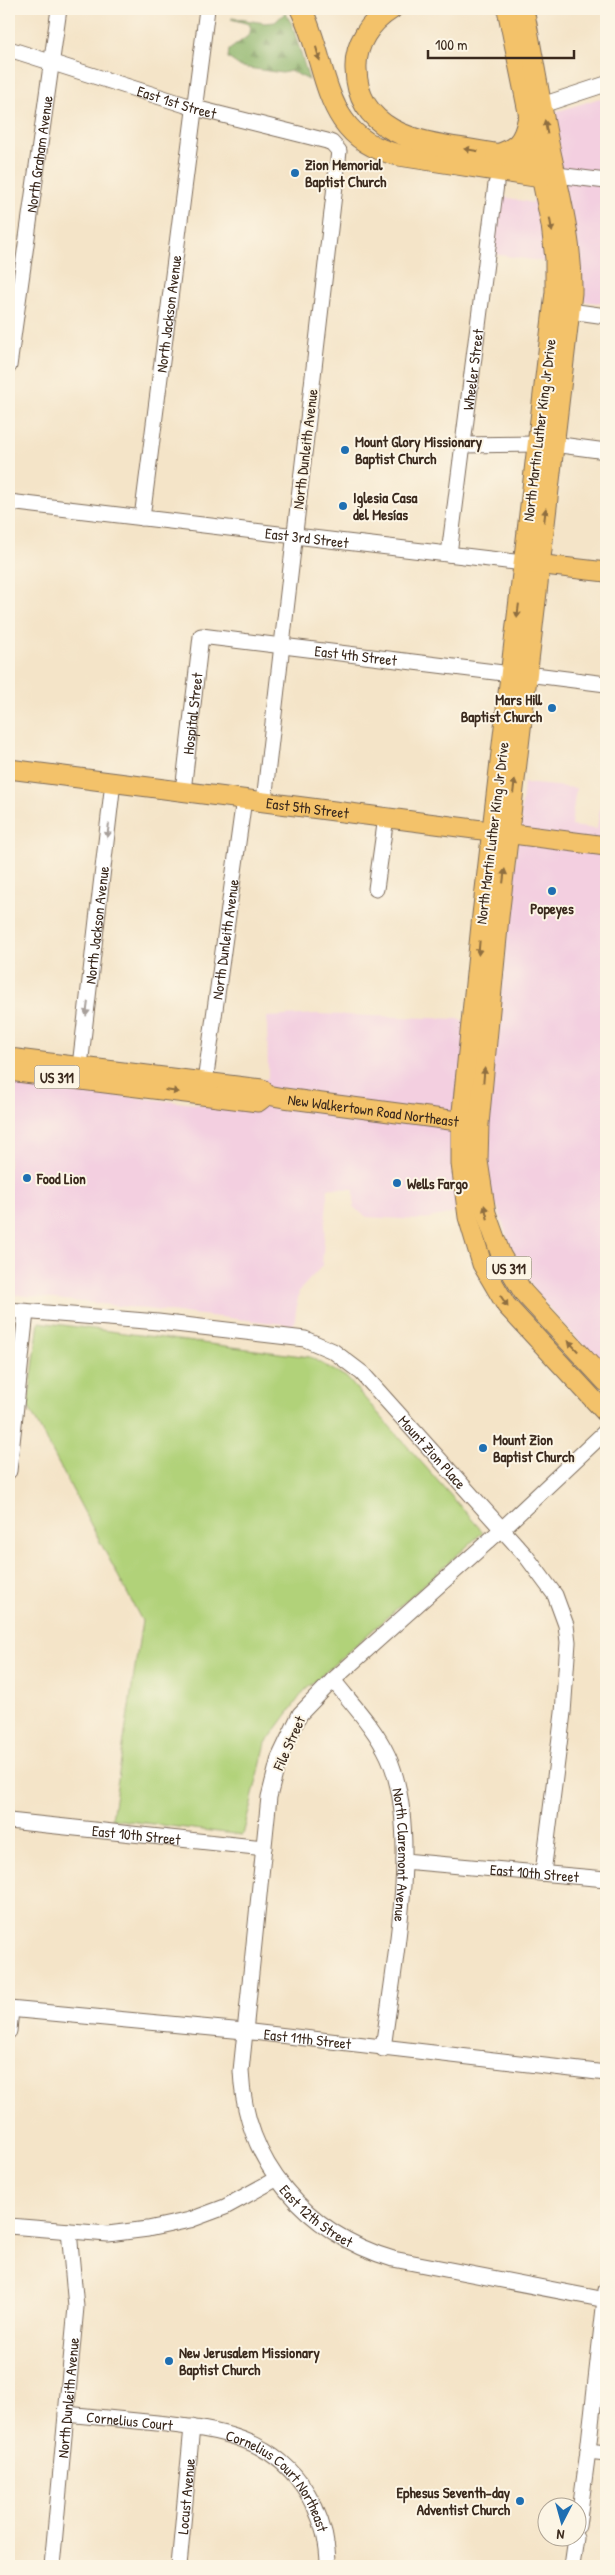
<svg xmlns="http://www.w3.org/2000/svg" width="615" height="2575" font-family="'Patrick Hand',sans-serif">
<defs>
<pattern id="forest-firs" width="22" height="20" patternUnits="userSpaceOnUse" patternTransform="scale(1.25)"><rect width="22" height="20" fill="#8cb469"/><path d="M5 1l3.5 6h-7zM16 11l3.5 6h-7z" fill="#749356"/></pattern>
</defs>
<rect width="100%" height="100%" fill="#fcf5e5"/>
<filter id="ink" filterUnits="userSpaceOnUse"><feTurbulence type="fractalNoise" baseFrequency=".02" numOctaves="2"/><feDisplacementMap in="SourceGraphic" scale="10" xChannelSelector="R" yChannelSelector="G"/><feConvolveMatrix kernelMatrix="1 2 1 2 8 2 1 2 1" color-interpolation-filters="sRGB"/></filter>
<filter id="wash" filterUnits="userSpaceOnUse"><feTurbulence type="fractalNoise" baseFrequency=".0096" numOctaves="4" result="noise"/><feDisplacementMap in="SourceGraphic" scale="20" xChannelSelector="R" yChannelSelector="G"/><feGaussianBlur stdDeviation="1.12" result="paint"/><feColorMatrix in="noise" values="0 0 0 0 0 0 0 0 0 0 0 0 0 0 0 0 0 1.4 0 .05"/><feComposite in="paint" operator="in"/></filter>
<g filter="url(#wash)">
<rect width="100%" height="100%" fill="#f4e4c8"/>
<g fill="#f3cfe0">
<polygon points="600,98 606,114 606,304 583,301 581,267 493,254 499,196 533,203 555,112"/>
<polygon points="606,763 606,1370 537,1294 509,1243 497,1205 419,1220 367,1217 354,1208 354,1189 328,1188 322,1266 299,1291 294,1325 9,1294 9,1083 212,1106 268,1078 267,1017 316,1014 459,1019 497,1032 524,783 576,788 571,826 597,829"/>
</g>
<polygon fill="#b1d279" stroke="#767e4c" points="39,1322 310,1357 346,1377 483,1532 304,1691 266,1743 243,1835 112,1819 142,1621 28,1406"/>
<polygon fill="url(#forest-firs)" stroke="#646f44" points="285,13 292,24 309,80 291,71 282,73 241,67 228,58 229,50 248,36 251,28 249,24 231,19 232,18 265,23 275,22"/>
</g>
<g filter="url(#ink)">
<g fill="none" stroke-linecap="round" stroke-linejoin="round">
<g stroke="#7c6b5a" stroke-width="17">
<g id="minor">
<path id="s1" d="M 9,49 L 195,108 L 327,141 L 332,143 L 339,151 L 264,801"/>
<polyline points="542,105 606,84"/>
<polyline points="557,175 606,181"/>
<polyline points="570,311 606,316"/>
<path id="s2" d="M 9,366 L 59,9"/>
<polyline points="553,444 606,451"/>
<polyline points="463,445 537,444"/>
<path id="s3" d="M 9,502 L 523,563"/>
<path id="s4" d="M 142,518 L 207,9"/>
<path id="s5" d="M 449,554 L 496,184"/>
<polyline points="527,674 606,684"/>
<path id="s6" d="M 183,791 L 201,636 L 511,674"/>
<polyline points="376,889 386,817"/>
<path id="s7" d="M 80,1066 L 113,782"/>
<path id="s8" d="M 205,1082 L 244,799"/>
<path id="s9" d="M 9,1310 L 158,1322 L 305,1339 L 333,1351 L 362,1373 L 526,1556 L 555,1595 L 566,1625 L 568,1642 L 563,1713 L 543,1873"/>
<path id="s10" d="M 606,1431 L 502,1529 L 333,1680 L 300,1714 L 279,1758 L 269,1797 L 241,2071 C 245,2163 306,2233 393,2259 L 606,2300"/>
<polyline points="9,1471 26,1312"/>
<path id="s11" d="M 333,1680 C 352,1704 375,1728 388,1756 C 422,1831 393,1968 383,2049"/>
<path id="s12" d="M 9,1821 L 264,1848"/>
<path id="s13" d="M 404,1861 L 606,1879"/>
<path id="s14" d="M 9,2009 L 244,2031 L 606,2073"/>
<polyline points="9,2031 11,2009"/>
<polyline points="9,2226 108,2234 148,2229 190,2220 225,2207 276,2179"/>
<path id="s15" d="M 66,2414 C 96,2417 127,2420 157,2423 C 217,2430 274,2436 308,2494 C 321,2516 328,2540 328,2566"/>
<polyline points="588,2451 606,2453"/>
<polyline points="578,2526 588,2451 606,2290"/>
<path id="s16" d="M 52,2566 L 76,2307 L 69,2231"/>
<path id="s17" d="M 179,2566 L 192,2427"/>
<polyline points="572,2566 576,2538"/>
</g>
</g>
<g stroke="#7c6b5a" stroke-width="21">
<g id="major">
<polyline points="507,9 551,225 555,259 555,292 482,915 461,1121 461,1164 468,1217 482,1264 506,1305 606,1413"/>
<path d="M 524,9 C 533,54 540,99 549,143 C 560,194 573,241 572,293 L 499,917 L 479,1124 L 478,1161 L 486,1213 L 501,1255 L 523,1292 L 606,1382"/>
<polyline points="527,563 606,572"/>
<path id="s18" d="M 9,769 L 606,846"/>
<path id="s19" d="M 9,1058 L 262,1089 L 267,1095 L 284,1098 L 473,1123"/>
<polyline points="9,1071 258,1102 267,1095"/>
</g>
</g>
<g stroke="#7c6b5a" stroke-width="23">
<g id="highway">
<path d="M 301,9 C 330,67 320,138 399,155 L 541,177"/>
<path d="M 391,9 C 370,22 355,44 356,69 C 357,131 416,142 464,149 C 489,153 513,157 537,161"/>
<path d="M 497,155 C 517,149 524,141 528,121"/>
</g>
</g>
<use href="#minor" stroke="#fff" stroke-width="15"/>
<use href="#major" stroke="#f3c26a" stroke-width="19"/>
<use href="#highway" stroke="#f3c26a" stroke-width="21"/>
</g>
<defs><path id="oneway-solid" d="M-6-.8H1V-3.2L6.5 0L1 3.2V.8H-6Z" transform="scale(1.25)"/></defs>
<g fill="#8e6e40">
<use href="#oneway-solid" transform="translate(318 54) rotate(74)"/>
<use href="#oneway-solid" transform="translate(546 127) rotate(-101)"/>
<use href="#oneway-solid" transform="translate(471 150) rotate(-171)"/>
<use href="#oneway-solid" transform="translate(551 225) rotate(80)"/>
<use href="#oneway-solid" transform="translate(545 515) rotate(-83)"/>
<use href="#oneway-solid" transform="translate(518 611) rotate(97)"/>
<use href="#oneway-solid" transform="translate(514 786) rotate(-83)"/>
<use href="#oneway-solid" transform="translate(504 876) rotate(-83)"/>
<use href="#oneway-solid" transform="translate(479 948) rotate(95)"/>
<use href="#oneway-solid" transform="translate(484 1075) rotate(-85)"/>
<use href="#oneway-solid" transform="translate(172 1091) rotate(8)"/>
<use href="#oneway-solid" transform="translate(486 1212) rotate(-104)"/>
<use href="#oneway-solid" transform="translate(504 1301) rotate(57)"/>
<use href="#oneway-solid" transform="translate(573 1346) rotate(-133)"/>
</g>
<g fill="#a79f9a">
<use href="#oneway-solid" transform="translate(108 831) rotate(97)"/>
<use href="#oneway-solid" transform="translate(87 1009) rotate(97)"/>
</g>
</g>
<g fill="#1f6fb2" stroke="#fcf5e5" stroke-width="2">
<circle cx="295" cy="173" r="5"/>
<circle cx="345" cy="450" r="5"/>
<circle cx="343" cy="506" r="5"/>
<circle cx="552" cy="708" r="5"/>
<circle cx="552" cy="891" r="5"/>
<circle cx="27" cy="1178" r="5"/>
<circle cx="397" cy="1183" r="5"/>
<circle cx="483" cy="1448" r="5"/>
<circle cx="169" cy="2361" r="5"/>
<circle cx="520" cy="2501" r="5"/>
</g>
<g text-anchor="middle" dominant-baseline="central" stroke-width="4" stroke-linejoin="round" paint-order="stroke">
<g fill="#fcf5e5" stroke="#75675a" stroke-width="1">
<rect x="34.5" y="1065.5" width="45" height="23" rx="4"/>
<rect x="486.5" y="1256.5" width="45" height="23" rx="4"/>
</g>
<g font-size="14" font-weight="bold" fill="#3b2a1e">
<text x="57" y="1077">US 311</text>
<text x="509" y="1268">US 311</text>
</g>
<g font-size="15" fill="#3b2a1e" stroke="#fcf5e5">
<text stroke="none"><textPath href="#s1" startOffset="176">East 1st Street</textPath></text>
<text stroke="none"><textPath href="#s2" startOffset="214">North Graham Avenue</textPath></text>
<text stroke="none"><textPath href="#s4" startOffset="206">North Jackson Avenue</textPath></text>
<text stroke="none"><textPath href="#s5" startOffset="186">Wheeler Street</textPath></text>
<text transform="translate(539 430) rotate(-83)">North Martin Luther King Jr Drive</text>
<text transform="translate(305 449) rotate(-83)">North Dunleith Avenue</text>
<text stroke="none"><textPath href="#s3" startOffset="300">East 3rd Street</textPath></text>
<text stroke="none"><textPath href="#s6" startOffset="312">East 4th Street</textPath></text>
<text stroke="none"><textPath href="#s6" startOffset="78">Hospital Street</textPath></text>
<text stroke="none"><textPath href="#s18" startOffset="301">East 5th Street</textPath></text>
<text transform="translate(492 833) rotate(-83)">North Martin Luther King Jr Drive</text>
<text stroke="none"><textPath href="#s7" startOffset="142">North Jackson Avenue</textPath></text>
<text stroke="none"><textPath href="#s8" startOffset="144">North Dunleith Avenue</textPath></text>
<text stroke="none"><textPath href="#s19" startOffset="370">New Walkertown Road Northeast</textPath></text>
<text stroke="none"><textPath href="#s9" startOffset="470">Mount Zion Place</textPath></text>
<text transform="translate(289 1743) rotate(-66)">File Street</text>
<text stroke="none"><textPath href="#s12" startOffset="128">East 10th Street</textPath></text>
<text stroke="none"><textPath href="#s11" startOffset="195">North Claremont Avenue</textPath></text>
<text stroke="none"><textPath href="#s13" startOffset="131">East 10th Street</textPath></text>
<text stroke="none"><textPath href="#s14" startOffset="300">East 11th Street</textPath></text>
<text stroke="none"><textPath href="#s10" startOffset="951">East 12th Street</textPath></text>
<text stroke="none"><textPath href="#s16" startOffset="169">North Dunleith Avenue</textPath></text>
<text stroke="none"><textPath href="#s15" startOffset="64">Cornelius Court</textPath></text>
<text stroke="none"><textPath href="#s15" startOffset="234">Cornelius Court Northeast</textPath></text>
<text stroke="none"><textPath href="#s17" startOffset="70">Locust Avenue</textPath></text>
</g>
<g font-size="15" font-weight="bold" fill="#3b2a1e" stroke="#fcf5e5" text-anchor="start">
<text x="305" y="164">Zion Memorial<tspan x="305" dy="17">Baptist Church</tspan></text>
<text x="355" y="441">Mount Glory Missionary<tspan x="355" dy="17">Baptist Church</tspan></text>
<text x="353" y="497">Iglesia Casa<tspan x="353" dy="17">del Mesías</tspan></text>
<text x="542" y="699" text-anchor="end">Mars Hill<tspan x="542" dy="17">Baptist Church</tspan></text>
<text x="552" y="908" text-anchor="middle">Popeyes</text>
<text x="37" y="1178">Food Lion</text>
<text x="407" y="1183">Wells Fargo</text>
<text x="493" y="1439">Mount Zion<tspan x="493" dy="17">Baptist Church</tspan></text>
<text x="179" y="2352">New Jerusalem Missionary<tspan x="179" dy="17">Baptist Church</tspan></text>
<text x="510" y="2492" text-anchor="end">Ephesus Seventh-day<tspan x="510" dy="17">Adventist Church</tspan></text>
</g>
</g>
<rect width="615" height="2575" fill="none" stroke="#fcf5e5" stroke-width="30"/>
<g transform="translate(562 2522) rotate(186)"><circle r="24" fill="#fcf5e5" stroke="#afa495"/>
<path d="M0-4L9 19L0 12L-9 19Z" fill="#1f6fb2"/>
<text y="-8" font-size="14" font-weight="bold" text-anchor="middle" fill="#3b2a1e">N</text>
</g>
<path d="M428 50v8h146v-8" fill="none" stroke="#3b2a1e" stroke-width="2.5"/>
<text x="435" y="50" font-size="15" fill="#3b2a1e" stroke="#fcf5e5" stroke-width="4" paint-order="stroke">100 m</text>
</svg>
